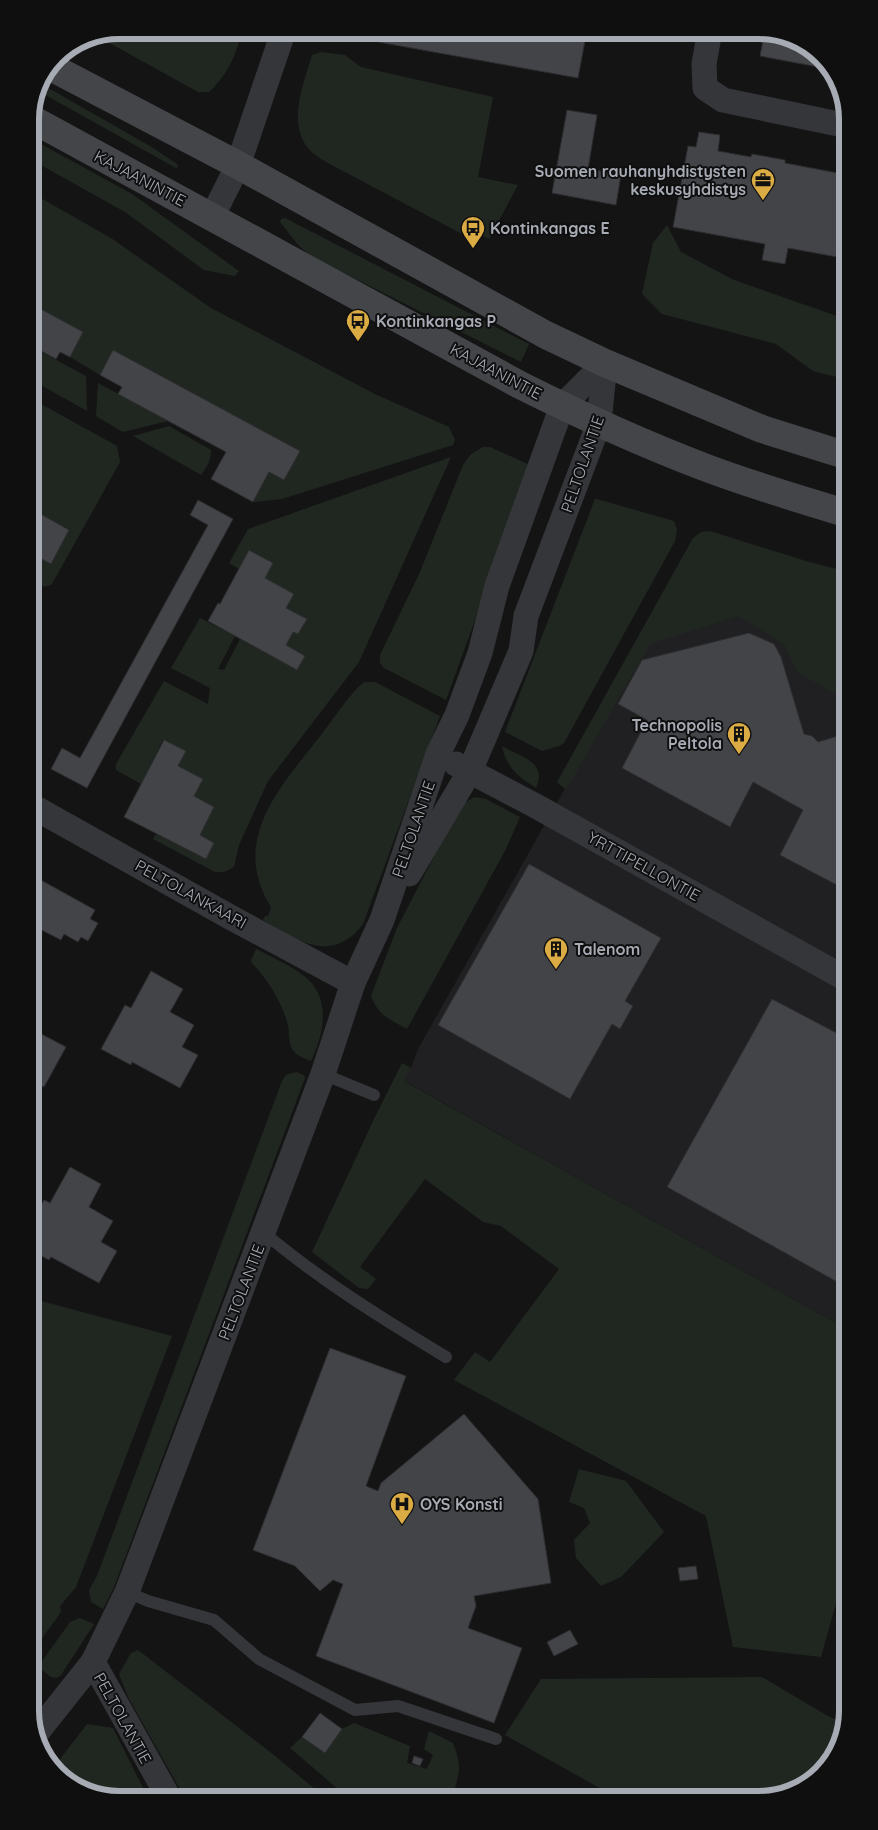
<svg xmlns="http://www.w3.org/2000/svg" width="878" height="1830" font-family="Quicksand,sans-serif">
<rect width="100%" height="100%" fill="#141415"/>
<polygon fill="#202022" points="694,560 848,636 848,1330 403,1080 411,1068 418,1049"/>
<g fill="#202721">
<path d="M 119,30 L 243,30 C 235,56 229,73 209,92 L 198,92 L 95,35 Z"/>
<path d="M 321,52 L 345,55 L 361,67 L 493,97 L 478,177 L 518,185 L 489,239 L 468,228 L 464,235 L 326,162 C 318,157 310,152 305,144 C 289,117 304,83 312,55 Z"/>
<polygon points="43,85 150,146 177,164 178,167 176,168 40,92"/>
<polygon points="30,138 132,194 239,271 235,276 204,270 125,212 30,159"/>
<polygon points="30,192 111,238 211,308 377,395 449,427 455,440 453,445 282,499 253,502 269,472 284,480 299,451 113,350 100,375 70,357 83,332 30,303"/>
<polygon points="285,218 529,344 521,362 312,257 298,245 280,222 281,219"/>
<polygon points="667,225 681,252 734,280 848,320 848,380 813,371 776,344 662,314 642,294 653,243"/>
<polygon points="40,351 86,376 87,411 30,379 30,367"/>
<polygon points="98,383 168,421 123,432 96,416"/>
<path d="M 30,398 L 117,446 L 120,462 L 52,584 C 43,589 38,586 30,581 L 30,558 L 36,561 L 38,557 L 51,564 L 69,530 L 30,508 Z"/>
<path d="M 169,426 L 211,450 C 211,460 207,467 201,475 L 133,436 Z"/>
<polygon points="483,447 490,447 528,464 520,496 446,700 384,668 380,663 380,655 420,572 463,465 471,454"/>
<polygon points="451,457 359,662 268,781 239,845 234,867 224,872 215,872 153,839 156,834 206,859 214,843 200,835 214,807 194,796 178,766 185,751 163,740 141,784 116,770 116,764 164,681 208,704 210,688 171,668 200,618 235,636 218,669 224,670 240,639 297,670 305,656 286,645 293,632 298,634 306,619 286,608 294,594 265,578 273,563 250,550 239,569 229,563 248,529"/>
<polygon points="595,499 597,499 674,521 677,530 675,541 564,743 559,746 542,751 505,732"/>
<polygon points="710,531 806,561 848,572 848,701 797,672 785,646 767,633 738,616 650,644 566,790 557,782 693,538 701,532"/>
<path d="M 364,682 L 375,682 L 440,716 L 363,924 C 359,929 355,935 349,938 C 320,959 290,935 263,920 L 265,916 L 268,916 L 271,907 C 229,840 281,786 321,735 C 333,720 350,693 364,682 Z"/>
<path d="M 502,746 C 521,757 548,762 536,788 C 517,776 507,768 502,746 Z"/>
<path d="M 474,797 L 486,799 L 520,817 L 506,849 L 407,1029 C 389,1019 379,1016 371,996 L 397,928 L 457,812 L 463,804 Z"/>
<path d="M 256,949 C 272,957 290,965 304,976 C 332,997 324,1034 311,1061 C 303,1058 297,1056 292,1049 C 288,1041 290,1030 287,1022 C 281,1000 267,979 252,963 L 251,960 Z"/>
<polygon points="402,1063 411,1068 404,1081 848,1330 848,1599 838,1596 821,1657 733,1647 706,1516 454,1380 475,1352 490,1362 559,1269 501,1226 483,1222 425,1179 360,1267 376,1279 368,1289 359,1288 312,1252 374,1119"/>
<polygon points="296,1072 304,1075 305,1078 114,1587 103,1609 91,1602 89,1590 97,1576 282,1081 286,1075"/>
<polygon points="30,1298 172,1336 76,1587 60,1606 61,1612 30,1655"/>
<polygon points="579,1469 626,1481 664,1532 621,1577 601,1586 576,1558 574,1540 590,1523 584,1508 569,1502"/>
<polygon points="80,1618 94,1624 61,1675 57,1678 51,1677 38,1667 70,1622"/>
<polygon points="138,1650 274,1755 328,1800 186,1800 128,1697 119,1674 131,1653"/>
<polygon points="762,1677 828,1716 844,1723 833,1761 793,1793 759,1800 621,1800 505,1735 541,1679"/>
<path d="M 354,1723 L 410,1746 L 407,1763 L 427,1769 L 433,1755 L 424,1749 L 429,1731 L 453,1743 C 463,1769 459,1774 451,1800 L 351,1800 L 290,1748 L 302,1737 L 325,1753 L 342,1729 Z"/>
<polygon points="87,1724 113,1728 149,1800 113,1800 69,1785 54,1767"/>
</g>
<g fill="#434448" stroke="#2e2e31">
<polygon points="380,30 587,30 578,78 378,42"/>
<polygon points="765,30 813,48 829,69 760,56"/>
<polygon points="567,110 597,115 588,169 621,174 616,205 552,193"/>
<polygon points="699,132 720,135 718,151 751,157 752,154 785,160 785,163 848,175 848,259 788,248 785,264 762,260 765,244 673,227 688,146 696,147"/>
<polygon points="30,303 83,332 70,357 60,352 56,359 30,345"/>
<polygon points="113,350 300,451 284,480 269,472 253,502 211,479 226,452 118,394 122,387 100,375"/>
<polygon points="198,500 233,519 87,788 51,769 62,748 80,758 208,525 190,515"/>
<polygon points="30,508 69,530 51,564 38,557 36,562 30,558"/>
<polygon points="249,550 273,563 265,578 294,594 286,608 307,619 298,634 293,632 286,645 305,656 297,670 208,621 218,603 220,604"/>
<polygon points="749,633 774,644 781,657 804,734 812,736 818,742 848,733 848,891 780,855 803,810 753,782 730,827 622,768 647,720 618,704 642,660"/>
<polygon points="164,740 186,751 178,766 203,779 194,796 214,807 200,835 214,843 206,859 124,817"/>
<polygon points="529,864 661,938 625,1001 633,1006 620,1029 612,1024 570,1099 438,1025"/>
<polygon points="30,874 95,910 90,919 98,923 88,941 81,937 78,942 64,934 61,940 30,924"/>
<polygon points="151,971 183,989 170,1012 194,1025 182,1047 198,1055 180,1088 132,1062 131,1065 101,1049 125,1005 131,1008"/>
<polygon points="772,999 848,1039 848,1288 667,1187"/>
<polygon points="30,1028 66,1047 44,1087 30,1080 30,1065 35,1056 30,1053"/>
<polygon points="70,1167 101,1184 89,1207 113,1221 101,1242 117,1251 99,1283 51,1257 49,1260 30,1250 30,1226 44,1200 50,1203"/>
<polygon points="330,1348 406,1376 366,1486 378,1491 381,1483 464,1414 538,1499 551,1583 474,1596 476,1606 468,1628 522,1648 494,1723 316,1656 343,1584 333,1580 320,1591 295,1566 253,1550"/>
<polygon points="696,1566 698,1579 680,1581 678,1568"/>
<polygon points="570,1630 578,1644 554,1656 547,1642"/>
<polygon points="320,1713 342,1729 325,1753 302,1737"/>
<polygon points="414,1756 423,1759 420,1766 412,1763"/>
</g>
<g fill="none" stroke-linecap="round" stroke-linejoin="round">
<g stroke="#35363a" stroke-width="12">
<polyline points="323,1074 374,1095"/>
<path d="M 263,1232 C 320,1280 383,1319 446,1357"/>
<polyline points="127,1592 148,1601 214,1620 259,1659 355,1710 398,1706 496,1739"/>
</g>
<g stroke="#35363a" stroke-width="25">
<polyline points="710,30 704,64 705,88 723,100 848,126"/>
<polyline points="212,217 238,165 284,30"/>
<polyline points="456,764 534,805 848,980"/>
<polyline points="30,805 230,917 353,983"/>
<polyline points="409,874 470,771 521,651 526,616 599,423 605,363"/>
<polyline points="35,1735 93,1662"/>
<polyline points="170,1800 93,1662 127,1592 323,1074 353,983 382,920 438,754 457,715 480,653 497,586 562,406 605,363"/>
</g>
<g stroke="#434549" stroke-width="28">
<polyline points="51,67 238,165 546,335 605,363 762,429 848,456"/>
<path d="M 30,118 L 520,385 C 580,415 641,443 704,467 C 751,485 800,499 848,514"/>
</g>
</g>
<defs>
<g id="office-pin" transform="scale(1.25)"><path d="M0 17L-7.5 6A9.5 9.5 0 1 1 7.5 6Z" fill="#dcac44" stroke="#0f0f10"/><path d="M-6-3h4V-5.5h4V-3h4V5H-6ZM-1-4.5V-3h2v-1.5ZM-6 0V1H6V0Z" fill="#111"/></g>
<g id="bus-pin" transform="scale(1.25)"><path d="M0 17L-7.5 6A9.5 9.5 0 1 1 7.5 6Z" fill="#dcac44" stroke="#0f0f10"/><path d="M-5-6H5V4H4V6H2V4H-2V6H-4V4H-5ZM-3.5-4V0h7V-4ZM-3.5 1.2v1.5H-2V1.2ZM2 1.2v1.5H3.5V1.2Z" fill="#111"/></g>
<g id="building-pin" transform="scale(1.25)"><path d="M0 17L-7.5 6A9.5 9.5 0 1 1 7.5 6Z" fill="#dcac44" stroke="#0f0f10"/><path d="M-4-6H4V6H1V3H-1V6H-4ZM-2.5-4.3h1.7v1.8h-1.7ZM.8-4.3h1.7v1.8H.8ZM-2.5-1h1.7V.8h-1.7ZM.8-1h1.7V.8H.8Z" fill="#111"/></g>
<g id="hospital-pin" transform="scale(1.25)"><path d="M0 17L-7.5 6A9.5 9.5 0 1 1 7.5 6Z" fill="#dcac44" stroke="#0f0f10"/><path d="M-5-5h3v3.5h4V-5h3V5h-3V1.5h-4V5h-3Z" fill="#111"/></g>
</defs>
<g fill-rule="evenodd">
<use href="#office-pin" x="763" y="180"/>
<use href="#bus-pin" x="473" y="228"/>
<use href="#bus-pin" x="358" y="321"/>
<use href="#building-pin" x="739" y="734"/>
<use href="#building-pin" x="556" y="949"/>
<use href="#hospital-pin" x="402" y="1504"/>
</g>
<g text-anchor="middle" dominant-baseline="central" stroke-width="4" stroke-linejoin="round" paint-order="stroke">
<g font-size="16" font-weight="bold" fill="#a7abb4" stroke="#0f0f10" text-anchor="start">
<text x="746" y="171" text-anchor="end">Suomen rauhanyhdistysten<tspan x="746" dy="18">keskusyhdistys</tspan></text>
<text x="490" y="228">Kontinkangas E</text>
<text x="376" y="321">Kontinkangas P</text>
<text x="722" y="725" text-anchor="end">Technopolis<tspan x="722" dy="18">Peltola</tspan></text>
<text x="574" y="949">Talenom</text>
<text x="420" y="1504">OYS Konsti</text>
</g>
<g font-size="16" fill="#a7abb4" stroke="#0f0f10">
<text transform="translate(140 178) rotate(28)">KAJAANINTIE</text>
<text transform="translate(496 371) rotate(28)">KAJAANINTIE</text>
<text transform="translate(582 464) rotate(-71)">PELTOLANTIE</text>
<text transform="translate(413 829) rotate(-71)">PELTOLANTIE</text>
<text transform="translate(644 866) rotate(29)">YRTTIPELLONTIE</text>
<text transform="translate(191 894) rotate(29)">PELTOLANKAARI</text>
<text transform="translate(241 1292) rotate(-69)">PELTOLANTIE</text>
<text transform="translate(123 1718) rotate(61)">PELTOLANTIE</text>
</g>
</g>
<path d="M0 0H878V1830H0ZM119 39H759A80 80 0 0 1 839 119V1711A80 80 0 0 1 759 1791H119A80 80 0 0 1 39 1711V119A80 80 0 0 1 119 39Z" fill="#0f0f10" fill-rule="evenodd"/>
<path fill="none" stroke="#a7abb4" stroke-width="6" d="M119 39H759A80 80 0 0 1 839 119V1711A80 80 0 0 1 759 1791H119A80 80 0 0 1 39 1711V119A80 80 0 0 1 119 39Z"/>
</svg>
